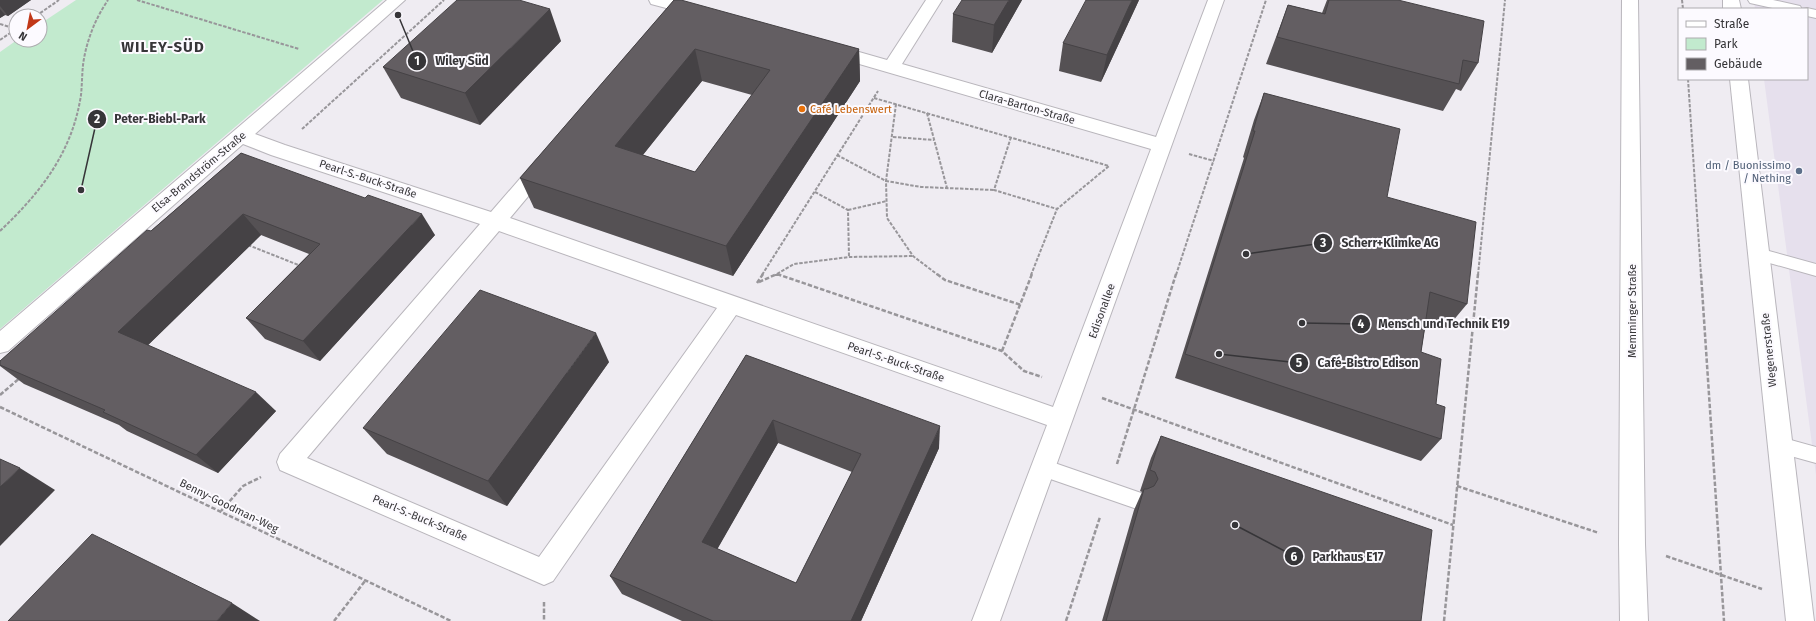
<svg xmlns="http://www.w3.org/2000/svg" width="1816" height="621" font-family="'Fira Sans',sans-serif">
<rect width="100%" height="100%" fill="#efecf2"/>
<polygon fill="#e6e0ed" points="1754,0 1816,0 1816,475 1764,79 1807,79 1807,9 1755,9"/>
<polygon fill="#c2eace" points="76,0 383,0 0,329 0,52 17,40 40,40 40,24"/>
<g fill="none" stroke-linecap="round" stroke-linejoin="round">
<g stroke="#b9b6bc" stroke-width="2">
<g id="service">
<polygon points="1748,0 1773,0 1800,6 1802,9 1777,9 1750,3"/>
<polygon points="1807,8 1816,10 1816,18 1807,16 1807,9 1802,9"/>
<polygon points="1758,248 1816,264 1816,276 1752,258 1750,254 1752,250"/>
<polygon points="1780,437 1816,447 1816,463 1773,451 1771,445 1773,439"/>
<polygon points="1043,459 1144,494 1147,500 1144,506 1137,509 1036,474 1034,468 1036,462"/>
</g>
</g>
<g stroke="#b9b6bc" stroke-width="2">
<g id="minor">
<path d="M 387,0 L 405,0 L 255,134 L 285,145 L 491,212 L 537,159 L 544,157 L 551,159 L 554,164 L 551,169 L 510,218 L 1053,407 L 1151,149 L 825,54 L 822,50 L 825,46 L 831,44 L 887,60 L 926,0 L 942,0 L 902,64 L 1156,137 L 1208,0 L 1224,0 L 1000,621 L 972,621 L 1047,425 L 736,315 L 553,581 L 544,585 L 280,470 L 277,462 L 280,454 L 480,224 L 271,155 L 243,144 L 8,351 L 0,353 L 0,331 ZM 499,231 L 717,308 L 539,557 L 307,458 Z"/>
<polygon points="649,0 677,0 706,8 709,12 706,16 700,17 651,4"/>
<polygon points="1723,0 1739,0 1741,9 1723,9"/>
<polygon points="1730,79 1748,79 1814,621 1786,621"/>
</g>
</g>
<g stroke="#b9b6bc" stroke-width="2">
<polygon id="secondary" points="1622,0 1638,0 1645,544 1648,621 1620,621 1619,544"/>
</g>
<g stroke="#98969a" stroke-width="2" stroke-dasharray="3.5 1.5" stroke-linecap="butt">
<polyline points="137,0 299,49"/>
<polyline points="1682,0 1683,9"/>
<polyline points="36,16 59,0"/>
<polyline points="0,24 16,29"/>
<polyline points="0,40 16,29"/>
<polyline points="1688,79 1701,275"/>
<polyline points="874,98 1109,166 1057,209 1031,275"/>
<polyline points="896,104 886,181 887,218 913,256 938,275"/>
<polyline points="927,113 947,188"/>
<polyline points="302,129 444,0"/>
<polyline points="893,137 934,140"/>
<polyline points="1011,137 994,190 1057,209"/>
<polyline points="1189,154 1214,161"/>
<polyline points="837,155 886,181 921,187 994,190"/>
<polyline points="815,192 848,210 849,257"/>
<polyline points="848,210 887,201"/>
<path d="M 0,231 C 41,192 72,153 81,95 C 82,85 82,75 83,65 C 86,42 95,19 108,0"/>
<polyline points="248,245 301,266"/>
<polyline points="777,274 794,264 849,257 913,256"/>
<polyline points="762,275 878,91"/>
<polyline points="775,275 780,275"/>
<polyline points="1176,275 1266,0"/>
<polyline points="1478,275 1505,0"/>
</g>
<g stroke="#98969a" stroke-width="2.5" stroke-dasharray="4.5 2" stroke-linecap="butt">
<polyline points="777,274 1002,351 1024,371 1042,377"/>
<polyline points="937,274 945,280 1021,305"/>
<polyline points="1701,274 1724,621"/>
<polyline points="759,282 777,274"/>
<polyline points="757,283 763,274"/>
<polyline points="1002,351 1032,274"/>
<polyline points="0,395 21,377"/>
<polyline points="1102,398 1453,525"/>
<polyline points="0,407 451,621"/>
<polyline points="1117,464 1176,274"/>
<polyline points="1457,486 1599,533"/>
<polyline points="221,511 243,486 261,477"/>
<polyline points="1666,556 1762,589"/>
<polyline points="544,602 544,621"/>
<polyline points="334,621 365,581"/>
<polyline points="1066,621 1100,517"/>
<polyline points="1444,621 1478,274"/>
</g>
<use href="#service" fill="#fff" fill-rule="evenodd"/>
<use href="#minor" fill="#fff" fill-rule="evenodd"/>
<use href="#secondary" fill="#fff" fill-rule="evenodd"/>
</g>
<g fill="#555154" fill-rule="evenodd">
<polygon points="0,0 31,0 8,16 5,15 0,18"/>
<path d="M 674,0 L 859,49 L 860,81 L 733,276 L 534,208 L 520,178 ZM 702,81 L 752,95 L 695,172 L 643,155 Z"/>
<polygon points="1022,0 992,53 952,42 953,14"/>
<polygon points="1139,0 1101,82 1059,71 1063,43"/>
<polygon points="1327,0 1398,0 1478,63 1461,91 1456,89 1443,111 1266,64 1288,5 1322,13"/>
<polygon points="561,41 480,125 401,98 383,67"/>
<polygon points="1264,93 1387,197 1467,304 1447,328 1426,321 1421,352 1436,404 1441,439 1421,461 1175,378 1244,158 1243,157 1254,120"/>
<polygon points="241,153 435,235 320,361 265,339 246,318 309,254 261,235 148,345 276,411 218,473 127,431 119,425 24,384 0,366 0,361"/>
<path d="M 746,355 L 939,448 L 861,621 L 682,621 L 622,594 L 610,576 ZM 778,443 L 852,472 L 796,583 L 717,549 Z"/>
<polygon points="609,362 507,506 387,454 363,428"/>
<polygon points="1161,436 1421,621 1102,621 1134,510 1142,492 1140,491 1151,458"/>
</g>
<g fill="#454245">
<polygon points="0,0 31,0 8,16 0,6"/>
<polygon points="1009,0 1022,0 992,53 994,25"/>
<polygon points="1132,0 1139,0 1101,82 1107,55"/>
<polygon points="0,9 5,15 0,18"/>
<polygon points="550,9 561,41 480,125 465,93"/>
<polygon points="695,49 702,81 625,177 615,146"/>
<polygon points="859,49 860,81 733,276 726,246"/>
<polygon points="243,214 261,235 141,352 118,332"/>
<polygon points="422,214 435,235 320,361 303,341"/>
<polygon points="596,333 609,362 507,506 488,481"/>
<polygon points="256,392 276,411 218,473 196,455"/>
<polygon points="773,420 778,443 710,562 702,542"/>
<polygon points="940,426 939,448 861,621 851,621"/>
<polygon points="20,468 55,490 0,546 0,487"/>
<polygon points="232,603 260,621 217,621"/>
</g>
<g fill="#635e62" stroke="#454245" fill-rule="evenodd">
<polygon points="457,0 519,0 550,9 465,93 383,67"/>
<path d="M 674,0 L 681,0 L 859,49 L 726,246 L 520,178 ZM 695,49 L 770,70 L 695,172 L 615,146 Z"/>
<polygon points="962,0 1009,0 994,25 953,14"/>
<polygon points="1086,0 1132,0 1107,55 1063,43"/>
<polygon points="1329,0 1398,0 1484,21 1478,63 1463,60 1459,84 1277,37 1288,5 1325,14"/>
<polygon points="1264,93 1400,129 1387,197 1476,222 1467,304 1430,292 1421,352 1441,359 1436,404 1445,407 1441,439 1185,354 1255,131 1253,131"/>
<polygon points="241,153 365,198 368,195 422,214 303,341 246,318 320,244 243,214 118,332 256,392 196,455 103,412 105,410 0,365 0,361 147,230 151,231"/>
<polygon points="480,290 596,333 488,481 363,428"/>
<path d="M 746,355 L 940,426 L 851,621 L 713,621 L 610,576 ZM 773,420 L 861,454 L 796,583 L 702,542 Z"/>
<polygon points="1161,436 1432,530 1421,621 1106,621 1144,489 1147,489 1154,486 1158,479 1155,472 1150,470"/>
<polygon points="0,459 20,468 0,487"/>
<polygon points="92,534 232,603 217,621 8,621"/>
</g>
<circle fill="#e8710a" stroke="#fcfaff" stroke-width="1.5" cx="802" cy="109" r="4"/>
<circle fill="#5c6f8a" stroke="#fcfaff" stroke-width="1.5" cx="1799" cy="171" r="4"/>
<g text-anchor="middle" dominant-baseline="central" stroke-width="4" stroke-linejoin="round" paint-order="stroke">
<g font-size="11" fill="#363538" stroke="#fcfaff">
<text transform="translate(1027 107) rotate(16)">Clara-Barton-Straße</text>
<text transform="translate(199 172) rotate(-40)">Elsa-Brandström-Straße</text>
<text transform="translate(368 179) rotate(18)">Pearl-S.-Buck-Straße</text>
<text transform="translate(1102 311) rotate(-70)">Edisonallee</text>
<text transform="translate(1632 311) rotate(-90)">Memminger Straße</text>
<text transform="translate(1769 350) rotate(-96)">Wegenerstraße</text>
<text transform="translate(896 362) rotate(19)">Pearl-S.-Buck-Straße</text>
<text transform="translate(229 506) rotate(26)">Benny-Goodman-Weg</text>
<text transform="translate(420 518) rotate(23)">Pearl-S.-Buck-Straße</text>
</g>
<g font-size="11" fill="#c56008" stroke="#fcfaff" text-anchor="start">
<text x="810" y="109">Café Lebenswert</text>
</g>
<g font-size="11" fill="#4e5e75" stroke="#fcfaff" text-anchor="end">
<text x="1791" y="165">dm / Buonissimo<tspan x="1791" dy="13">/ Nething</tspan></text>
</g>
<g font-size="15" font-weight="bold" letter-spacing="1" fill="#363538" stroke="#fcfaff">
<text x="163" y="47">WILEY-SÜD</text>
</g>
</g>
<path fill="none" stroke="#363538" stroke-width="1.5" d="M398 15L417 61M81 190L97 119M1246 254L1323 243M1302 323L1361 324M1219 354L1299 363M1235 525L1294 556"/>
<g fill="#363538" stroke="#fcfaff" stroke-width="1.5">
<circle cx="398" cy="15" r="4"/>
<circle cx="81" cy="190" r="4"/>
<circle cx="1246" cy="254" r="4"/>
<circle cx="1302" cy="323" r="4"/>
<circle cx="1219" cy="354" r="4"/>
<circle cx="1235" cy="525" r="4"/>
<circle cx="417" cy="61" r="10"/>
<circle cx="97" cy="119" r="10"/>
<circle cx="1323" cy="243" r="10"/>
<circle cx="1361" cy="324" r="10"/>
<circle cx="1299" cy="363" r="10"/>
<circle cx="1294" cy="556" r="10"/>
</g>
<g font-size="12" text-anchor="middle" font-weight="bold" fill="#fff">
<text x="417" y="65">1</text>
<text x="97" y="123">2</text>
<text x="1323" y="247">3</text>
<text x="1361" y="328">4</text>
<text x="1299" y="367">5</text>
<text x="1294" y="561">6</text>
</g>
<g font-size="12" text-anchor="middle" font-weight="bold" fill="#363538" stroke="#fcfaff" stroke-width="4" stroke-linejoin="round" paint-order="stroke">
<text x="462" y="65">Wiley Süd</text>
<text x="160" y="123">Peter-Biebl-Park</text>
<text x="1390" y="247">Scherr+Klimke AG</text>
<text x="1444" y="328">Mensch und Technik E19</text>
<text x="1368" y="367">Café-Bistro Edison</text>
<text x="1348" y="561">Parkhaus E17</text>
</g>
<rect x="1678" y="8" width="130" height="72" fill="#fcfaff" stroke="#adabaf"/>
<rect x="1686" y="21" width="20" height="6" fill="#ffffff" stroke="#adabaf"/>
<text x="1714" y="28" font-size="12" fill="#363538">Straße</text>
<rect x="1686" y="38" width="20" height="12" fill="#c2eace" stroke="#adabaf"/>
<text x="1714" y="48" font-size="12" fill="#363538">Park</text>
<rect x="1686" y="58" width="20" height="12" fill="#635e62" stroke="#adabaf"/>
<text x="1714" y="68" font-size="12" fill="#363538">Gebäude</text>
<g transform="translate(28 28) rotate(212)"><circle r="19" fill="#fcfaff" stroke="#adabaf"/>
<path d="M0-3L7 15L0 10L-7 15Z" fill="#c13718"/>
<text y="-6" font-size="11" font-weight="bold" text-anchor="middle" fill="#363538">N</text>
</g>
</svg>
